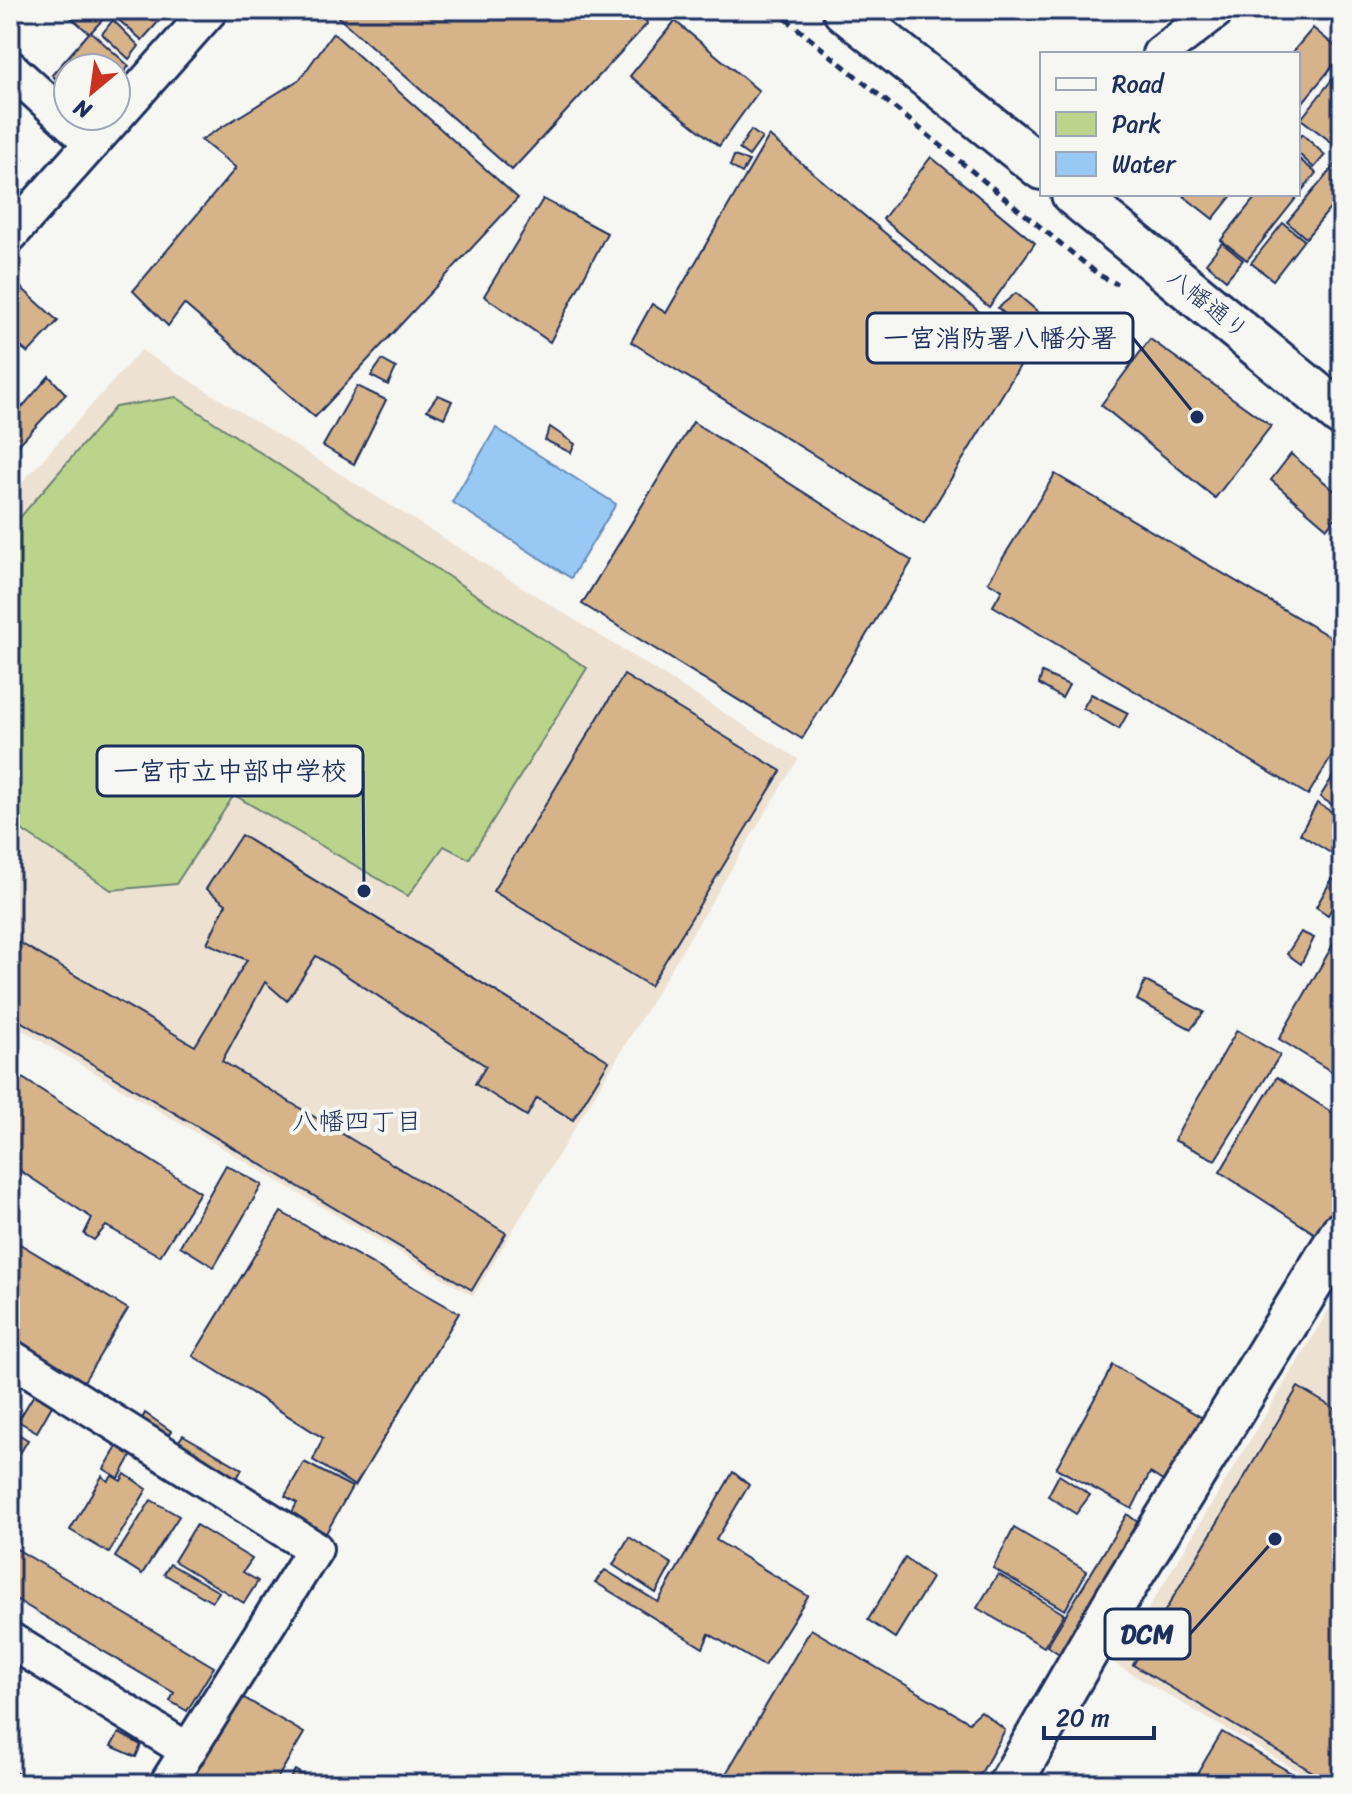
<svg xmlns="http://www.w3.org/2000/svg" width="1352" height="1794" font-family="Sriracha,'Klee One',sans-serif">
<rect width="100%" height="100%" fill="#f6f6f2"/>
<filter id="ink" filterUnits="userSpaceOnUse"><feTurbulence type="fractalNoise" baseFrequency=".0125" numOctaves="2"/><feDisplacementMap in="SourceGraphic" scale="16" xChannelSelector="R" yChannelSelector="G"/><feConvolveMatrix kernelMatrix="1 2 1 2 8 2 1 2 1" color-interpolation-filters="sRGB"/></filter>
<g filter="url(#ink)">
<g fill="#ede2d2">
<polygon points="141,350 798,759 473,1296 10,1023 10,496"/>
<polygon points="1342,1288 1342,1784 1320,1784 1115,1664"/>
</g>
<polygon fill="#bbd48b" stroke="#6b8274" stroke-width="2" points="176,397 587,668 469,859 444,846 408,896 234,795 176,884 111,890 10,822 10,529 115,407"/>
<polygon fill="#98c9f4" stroke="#668bb8" stroke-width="2" points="496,428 616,504 571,578 452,502"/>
<g fill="#d7b389" stroke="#1b2f5e" stroke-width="2">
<polygon points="71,10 97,10 105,17 91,32 129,66 116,81 116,68 68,68 68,92 52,75 89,33 67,14"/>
<polygon points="107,10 169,10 142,40"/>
<polygon points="330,10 643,10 647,24 512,170"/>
<polygon points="113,20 139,46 129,59 102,34"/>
<polygon points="675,21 759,91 719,146 630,76"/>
<polygon points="1313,28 1342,52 1342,55 1298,108 1298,54 1291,54"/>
<polygon points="333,33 518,198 315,417 184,304 168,326 133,291 236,168 201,140 300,79"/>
<polygon points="1341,68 1342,69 1342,150 1301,119"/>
<polygon points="751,130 762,138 749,156 739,149"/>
<polygon points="1302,134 1325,155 1314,168 1298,153 1298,139"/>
<polygon points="769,136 995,325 1032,346 924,523 631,342 652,304 666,313"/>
<polygon points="10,149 23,160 10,176"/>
<polygon points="734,156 749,161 742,173 730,166"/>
<polygon points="931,157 1035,243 989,307 883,219"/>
<polygon points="1298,158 1316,173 1247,260 1221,240 1258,194 1298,194"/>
<polygon points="1341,158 1342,194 1306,238 1287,222"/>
<polygon points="1181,194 1233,194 1213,219"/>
<polygon points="543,199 607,233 550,342 484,296"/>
<polygon points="1283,223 1304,240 1273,280 1251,263"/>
<polygon points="1222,243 1243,260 1226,280 1206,263"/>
<polygon points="15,282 58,321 28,353 10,338 10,289"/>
<polygon points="1016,293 1052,324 1035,341 998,308"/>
<polygon points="1150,339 1271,426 1215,498 1101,405"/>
<polygon points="382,360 396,368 388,385 371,376"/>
<polygon points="49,376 66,394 10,454 10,421"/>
<polygon points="357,386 386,400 354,464 323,446"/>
<polygon points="438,395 452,401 444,418 427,410"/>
<polygon points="693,422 912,561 802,739 582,604"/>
<polygon points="550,427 575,444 571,453 545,440"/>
<polygon points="1291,454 1342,497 1342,510 1327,528 1271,480"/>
<polygon points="1055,474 1342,644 1342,740 1308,795 993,606 1002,590 988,582"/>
<polygon points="1042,673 1069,685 1062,698 1039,684"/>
<polygon points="624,675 781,771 650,986 493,891"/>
<polygon points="1091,694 1128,713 1119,729 1083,708"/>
<polygon points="1342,762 1342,811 1320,797"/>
<polygon points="1317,803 1342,818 1342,860 1300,834"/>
<polygon points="241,835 609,1061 573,1120 537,1098 527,1116 475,1084 486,1066 316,956 287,1001 265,982 222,1061 506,1233 472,1290 10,1015 10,937 195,1046 247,960 207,943 226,904 206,889"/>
<polygon points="1332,879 1342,885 1342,890 1328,915 1316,907"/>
<polygon points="1342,929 1342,1078 1279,1039"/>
<polygon points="1301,932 1314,938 1301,964 1287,954"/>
<polygon points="1145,981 1204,1012 1191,1029 1137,1000"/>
<polygon points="1237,1030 1280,1055 1215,1160 1174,1140"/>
<polygon points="10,1070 200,1192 160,1256 106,1226 94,1240 84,1234 92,1218 10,1164"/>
<polygon points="1277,1077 1342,1119 1342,1202 1320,1237 1220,1172"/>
<polygon points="226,1165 262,1185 214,1267 180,1246"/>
<polygon points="281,1212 459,1313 355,1486 313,1460 323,1438 193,1356"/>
<polygon points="10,1238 128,1309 83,1383 10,1341"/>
<polygon points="1113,1365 1204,1419 1172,1487 1150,1473 1132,1509 1056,1468"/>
<polygon points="1298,1387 1342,1413 1342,1784 1333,1784 1133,1665"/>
<polygon points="35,1393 53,1404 37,1432 18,1421"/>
<polygon points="145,1413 171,1431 166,1440 140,1423"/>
<polygon points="10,1421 16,1424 12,1430 28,1440 10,1470"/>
<polygon points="183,1435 242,1469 236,1480 176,1445"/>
<polygon points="118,1445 133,1453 119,1478 104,1469"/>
<polygon points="304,1462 352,1487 325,1535 290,1516 297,1503 285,1496"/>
<polygon points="733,1472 749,1485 716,1540 808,1596 764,1666 709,1634 703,1648 595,1582 605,1570 658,1602"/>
<polygon points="125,1474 147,1489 109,1553 70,1530 102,1476 108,1481 112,1476 121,1481"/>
<polygon points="1059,1475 1090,1495 1076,1514 1048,1496"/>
<polygon points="151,1500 179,1516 142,1574 115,1557"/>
<polygon points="1127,1514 1144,1527 1066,1658 1047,1646"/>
<polygon points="196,1525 252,1559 243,1572 258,1581 244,1603 174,1561"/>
<polygon points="1014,1528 1087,1571 1065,1610 993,1568"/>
<polygon points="629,1537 672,1564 656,1593 613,1565"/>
<polygon points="10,1545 214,1667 187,1711 170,1701 174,1693 10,1596"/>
<polygon points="905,1558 932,1578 895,1638 868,1620"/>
<polygon points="170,1564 219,1592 212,1602 164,1574"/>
<polygon points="998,1574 1064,1614 1044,1647 977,1608"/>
<polygon points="811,1629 969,1722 981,1711 1005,1730 975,1784 720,1784"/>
<polygon points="239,1695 304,1733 274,1784 186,1784"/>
<polygon points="1222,1732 1310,1784 1191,1784"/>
<polygon points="119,1733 141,1745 136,1757 111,1746"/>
<polygon points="10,1769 34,1784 10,1784"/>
<polygon points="295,1770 318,1784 287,1784"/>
</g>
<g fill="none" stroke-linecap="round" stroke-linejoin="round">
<g stroke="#1b2f5e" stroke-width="40">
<g id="minor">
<polyline points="1160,54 1217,10"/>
<polyline points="10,68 92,143"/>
<polyline points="116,116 210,10"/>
<polyline points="10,235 116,116"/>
<polyline points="10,1357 315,1549 167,1784"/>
<polyline points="10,1640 187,1750"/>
</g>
</g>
<g stroke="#1b2f5e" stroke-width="48">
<g id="tertiary">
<polyline points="844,10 1042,168"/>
<polyline points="1073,194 1342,415"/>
<polyline points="1010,1784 1117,1599 1342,1233"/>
</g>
</g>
<polyline stroke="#1b2f5e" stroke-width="5" stroke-dasharray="8 6" stroke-linecap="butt" points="775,10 1099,275 1117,284"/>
<use href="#minor" stroke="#f6f6f2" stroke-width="34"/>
<use href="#tertiary" stroke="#f6f6f2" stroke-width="42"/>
</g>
</g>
<g text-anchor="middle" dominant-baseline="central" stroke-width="8" stroke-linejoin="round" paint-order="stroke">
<g font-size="24" fill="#1b2f5e" stroke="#f6f6f2">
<text transform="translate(1208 304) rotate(39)">八幡通り</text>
</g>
<g font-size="26" fill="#1b2f5e" stroke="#f6f6f2">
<text x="357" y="1121">八幡四丁目</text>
</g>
</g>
<path fill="none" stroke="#1b2f5e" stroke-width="3" d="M1197 417L1133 338M364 891L363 771M1275 1539L1190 1634"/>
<g fill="#1b2f5e" stroke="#f6f6f2" stroke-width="3">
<circle cx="1197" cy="417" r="8"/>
<circle cx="364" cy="891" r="8"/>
<circle cx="1275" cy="1539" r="8"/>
</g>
<g fill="#f6f6f2" stroke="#1b2f5e" stroke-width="3">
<rect x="867" y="313" width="266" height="50" rx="8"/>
<rect x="97" y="746" width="266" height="50" rx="8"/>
<rect x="1105" y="1609" width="85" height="50" rx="8"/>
</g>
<g font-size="26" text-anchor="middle" font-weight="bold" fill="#1b2f5e">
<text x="1000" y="347">一宮消防署八幡分署</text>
<text x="230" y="780">一宮市立中部中学校</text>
<text x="1147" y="1643">DCM</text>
</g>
<rect width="1352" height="1794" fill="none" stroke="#f6f6f2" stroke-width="40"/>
<rect x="20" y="20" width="1312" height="1754" fill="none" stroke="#1b2f5e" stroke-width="3" filter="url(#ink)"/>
<rect x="1040" y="52" width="260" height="144" fill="#f6f6f2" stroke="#9ea6b7" stroke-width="2"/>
<rect x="1056" y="78" width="40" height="12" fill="#f6f6f2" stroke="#9ea6b7" stroke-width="2"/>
<text x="1112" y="92" font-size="24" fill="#1b2f5e">Road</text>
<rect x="1056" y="112" width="40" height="24" fill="#bbd48b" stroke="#9ea6b7" stroke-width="2"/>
<text x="1112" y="132" font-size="24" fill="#1b2f5e">Park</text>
<rect x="1056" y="152" width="40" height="24" fill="#98c9f4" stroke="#9ea6b7" stroke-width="2"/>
<text x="1112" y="172" font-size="24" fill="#1b2f5e">Water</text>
<g transform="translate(92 92) rotate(209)"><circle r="38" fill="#f6f6f2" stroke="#9ea6b7" stroke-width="2"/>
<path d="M0-6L14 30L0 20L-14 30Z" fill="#c8321e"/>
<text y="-12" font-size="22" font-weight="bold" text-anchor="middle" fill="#1b2f5e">N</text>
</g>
<path d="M1044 1726v12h110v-12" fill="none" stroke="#1b2f5e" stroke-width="4"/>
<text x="1056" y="1726" font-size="24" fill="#1b2f5e" stroke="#f6f6f2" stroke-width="6" paint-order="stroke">20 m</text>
</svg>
